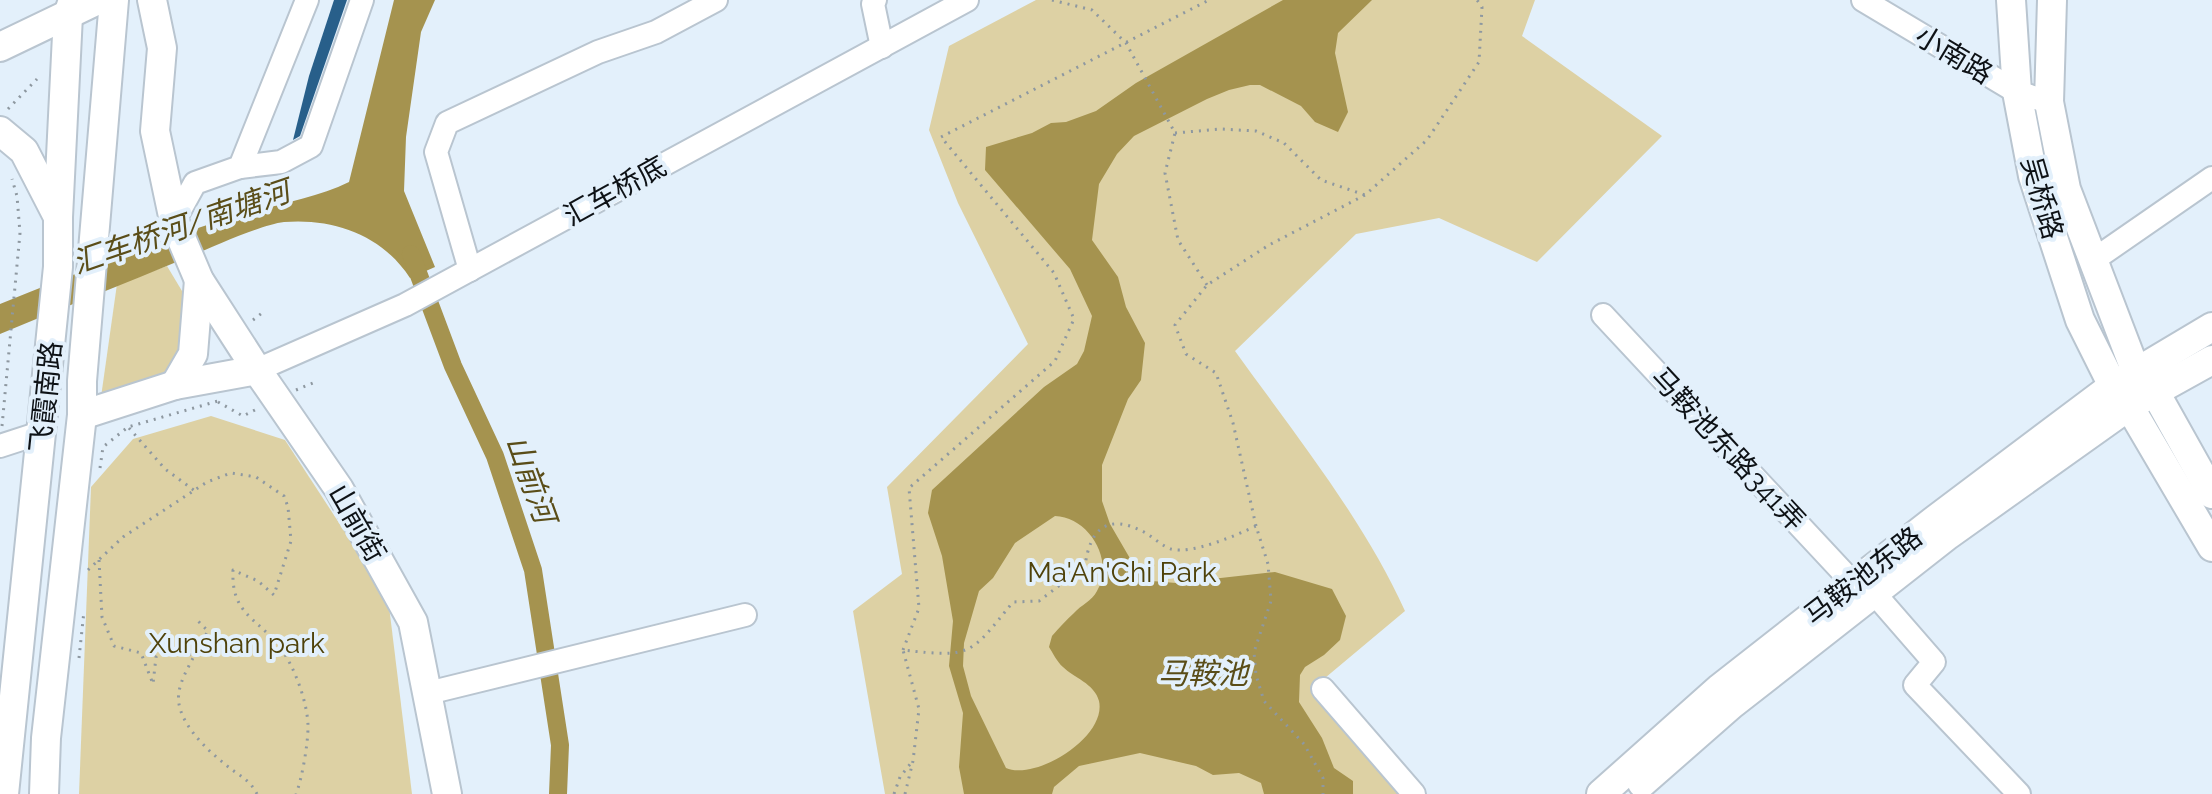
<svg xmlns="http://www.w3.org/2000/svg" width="2212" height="794" font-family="Raleway,'Noto Sans SC',sans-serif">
<rect width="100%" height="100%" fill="#e3f0fb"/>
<g fill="#ddd1a4">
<path d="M 1036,0 L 1535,0 L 1522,36 L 1662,136 L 1537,262 L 1439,218 L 1356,234 L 1235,351 C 1294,433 1364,520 1405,611 L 1313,688 L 1400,794 L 885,794 L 853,611 L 902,574 L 887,487 L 1028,344 L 958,203 L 929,130 L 949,46 Z"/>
<polygon points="167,266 194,311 177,375 101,397 117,284"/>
<polygon points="211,416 285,440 388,598 412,794 79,794 91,487 133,439"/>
</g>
<g fill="#a5934f" fill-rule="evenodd">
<path d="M 394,0 L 435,0 L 421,32 L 406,137 L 404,191 L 435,267 L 410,278 C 382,235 334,218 284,222 C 260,225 210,248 186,258 C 124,284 62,308 0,334 L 0,304 C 73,275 145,245 219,221 C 260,207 310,201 349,182 Z"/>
<path d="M 1283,0 L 1372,0 L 1338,33 L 1335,53 L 1348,112 L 1338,132 L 1315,122 L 1301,106 L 1260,85 L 1250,85 L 1229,90 L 1207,99 L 1134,136 L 1117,154 L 1099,184 L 1092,240 L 1118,277 L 1126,307 L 1145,343 L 1141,380 L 1128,399 L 1102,465 L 1102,501 L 1110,524 L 1135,567 L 1152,581 L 1176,583 L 1275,572 L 1332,589 L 1346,616 L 1340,640 L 1324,655 L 1305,667 L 1300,675 L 1299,702 L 1322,738 L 1334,768 L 1353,781 L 1353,794 L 1264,794 L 1261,783 L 1239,773 L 1213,775 L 1196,766 L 1140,753 L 1079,766 L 1054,787 L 1052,794 L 964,794 L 959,767 L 963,713 L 949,666 L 953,621 L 942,556 L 928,513 L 932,490 L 1044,387 L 1077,364 L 1084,351 L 1092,316 L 1070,269 L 985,170 L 986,147 L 1032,133 L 1051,123 L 1066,122 L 1096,111 L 1136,83 ZM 1055,516 C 1089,517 1115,561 1097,591 C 1092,601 1081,605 1074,613 C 1066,620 1059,628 1052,636 L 1049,647 C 1053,653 1057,662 1063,667 C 1073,677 1095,684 1099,701 C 1107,737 1036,781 1006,768 L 971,696 L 963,666 L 964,643 L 979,591 L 993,578 L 1015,543 Z"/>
</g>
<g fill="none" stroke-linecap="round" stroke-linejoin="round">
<polyline stroke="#a5934f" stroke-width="18" points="411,254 453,366 495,456 533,570 560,745 558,794"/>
</g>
<polygon fill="#285f8a" points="334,0 347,0 300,136 293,140 309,76"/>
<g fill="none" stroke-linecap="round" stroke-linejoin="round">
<g stroke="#b9c5d0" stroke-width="26">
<g id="minor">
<polyline points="875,0 873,4 882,47"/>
<polyline points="1863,0 2017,92 2049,102"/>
<polyline points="240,167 281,162 311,146 362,0"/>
<polyline points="174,221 195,183 240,167 307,0"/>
<polyline points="2092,261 2212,178"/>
<polyline points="470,270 436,152 447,123 598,52 656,32 716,0"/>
<polyline points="1603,315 1854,584"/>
<polyline points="257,370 405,305 967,0"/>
<polyline points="0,446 43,432"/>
<polyline points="1874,593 1934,662 1915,685 2019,794"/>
<polyline points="1323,689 1414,794"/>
<polyline points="428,693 745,615"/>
</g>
</g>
<g stroke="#b9c5d0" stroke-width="32">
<g id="major">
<polyline points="152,0 162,48 155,131 174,221 199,280 257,370 339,489 413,622 447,794"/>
<polyline points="2011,0 2017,92 2033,176 2080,320 2113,386 2129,406 2212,547"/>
<polyline points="2052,0 2049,102 2066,189 2136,372 2155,392 2212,494"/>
<polyline points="0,47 98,0"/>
<polyline points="0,131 24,151 57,215"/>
<polyline points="175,385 193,354 199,280"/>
<polyline points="82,415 175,385 257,370"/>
<polyline points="1642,783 1731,705 1948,535 2129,406 2212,360"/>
<polyline points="4,794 58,267 58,217 68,15 73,0"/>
<polyline points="44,794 46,738 82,415 82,381 114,0"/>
<polyline points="1601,794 1720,688 1936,519 2113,386 2212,327"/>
</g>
</g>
<g stroke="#8e98a0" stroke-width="3" stroke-dasharray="2 6" stroke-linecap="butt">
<polyline points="1052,0 1092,10 1126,43 1175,133 1165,173 1178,240 1207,285"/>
<polyline points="8,109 37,79"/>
<polyline points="1175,133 1221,129 1256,131 1284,143 1321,180 1365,195"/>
<polyline points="253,320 262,313"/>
<polyline points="296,390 313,383"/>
<polyline points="218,402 243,416 257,409"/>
<polyline points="2,426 20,233 17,196 12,179"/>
<polyline points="129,428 165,469 195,491"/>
<polyline points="100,468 103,447 128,427 218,401"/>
<polyline points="1256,526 1233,423 1216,373 1186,354 1175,325 1207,285 1269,245 1365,195 1427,140 1479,62 1482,7 1477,0"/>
<path d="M 99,560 L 102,617 L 114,646 L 141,653 L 153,684 L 156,657 L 166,646 L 194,656 C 187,670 176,687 179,704 C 183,727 208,751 225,764 C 237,775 249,778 257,794"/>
<path d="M 88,570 L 123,537 L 207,482 L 231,473 L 256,477 L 284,496 L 288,507 L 291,541 L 274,595 L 258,581 L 233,570 C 231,614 256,617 279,646 C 294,665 308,703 308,727 C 308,744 302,779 296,794"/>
<polyline points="903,650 919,608 909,488 1055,361 1074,319 1054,273 941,137 1209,0"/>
<polyline points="194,656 208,631 196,619"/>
<polyline points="79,658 84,611"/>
<polyline points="894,794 900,777 911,763"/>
<path d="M 905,794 L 913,761 L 919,709 L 903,650 C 972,658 970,655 1013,602 L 1039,601 L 1085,566 C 1090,528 1108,513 1144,532 C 1153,537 1162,546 1171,549 C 1191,555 1237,535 1256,526 L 1268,564 L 1271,601 L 1254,652 L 1256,675 L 1264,701 L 1304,744 L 1323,778 L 1323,794"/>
</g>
<use href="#minor" stroke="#fff" stroke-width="22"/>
<use href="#major" stroke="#fff" stroke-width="28"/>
</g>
<g text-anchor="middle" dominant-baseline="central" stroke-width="8" stroke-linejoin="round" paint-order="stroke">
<g font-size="28" fill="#0e1216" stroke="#e3f0fb">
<text transform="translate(1954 55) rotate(31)">小南路</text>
<text transform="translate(615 191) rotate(-29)">汇车桥底</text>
<text transform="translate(2042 198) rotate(74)">吴桥路</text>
<text transform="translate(46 397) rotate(-84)">飞霞南路</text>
<text transform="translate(1728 449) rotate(47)">马鞍池东路341弄</text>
<text transform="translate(357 523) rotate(60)">山前街</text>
<text transform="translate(1863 576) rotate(-38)">马鞍池东路</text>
</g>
<g font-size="28" fill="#4f420a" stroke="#e3f0fb">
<text x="1122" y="572">Ma'An'Chi Park</text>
<text x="237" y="643">Xunshan park</text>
</g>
<g font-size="30" font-style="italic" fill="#5a4d18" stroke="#e3f0fb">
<text transform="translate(181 227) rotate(-19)">汇车桥河/南塘河</text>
<text transform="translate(531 479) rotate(70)">山前河</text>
<text x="1203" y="673">马鞍池</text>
</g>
</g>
</svg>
